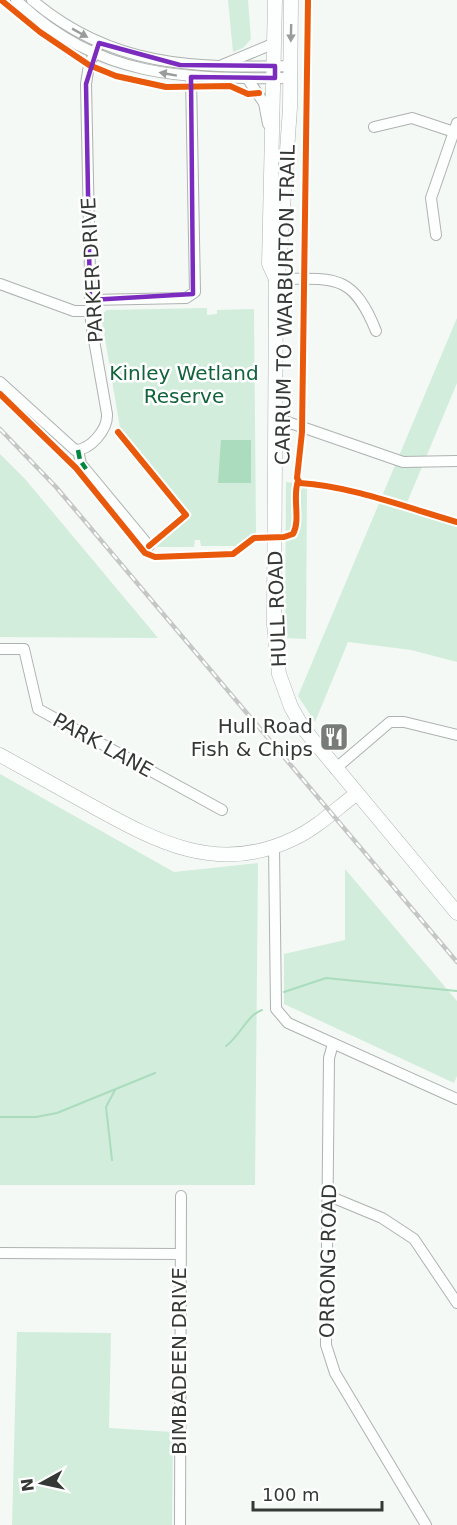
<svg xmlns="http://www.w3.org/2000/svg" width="457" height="1525" font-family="'DejaVu Sans',sans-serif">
<rect width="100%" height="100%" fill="#f4f9f6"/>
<g fill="#d2eddc">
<polygon points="228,0 248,0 251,39 243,48 233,52"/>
<polygon points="207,308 207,315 217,314 217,310 254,309 256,532 243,546 201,546 200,540 195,540 194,547 156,547 192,515 120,428 101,315 107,310"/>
<polygon points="457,318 457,383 406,505 457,520 457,662 411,650 348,642 315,722 298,696"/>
<polygon points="0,454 25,479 158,638 0,637"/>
<polygon points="286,482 307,485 306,639 285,638"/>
<polygon points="0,774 174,872 258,863 255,1185 0,1185"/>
<polygon points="345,869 457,1001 457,1076 454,1083 284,1004 284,954 345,940"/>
<polygon points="17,1332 111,1333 109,1428 173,1432 172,1525 12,1525"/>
</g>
<polygon fill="#aadcbd" points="221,440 251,440 251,483 218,483"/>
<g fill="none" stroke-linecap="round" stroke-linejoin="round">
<g stroke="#aadcbd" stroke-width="2">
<polyline points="284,992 326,978 457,991"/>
<path d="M 226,1046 C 240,1036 247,1015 262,1010"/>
<polyline points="0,1117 36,1117 57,1113 155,1073"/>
<polyline points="112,1160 106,1107 115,1090"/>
</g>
<g stroke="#aeb2b0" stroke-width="12">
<g id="minor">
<path d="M 16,0 C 100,79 182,79 290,78"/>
<path d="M 32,0 C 111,67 192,68 290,66"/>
<polyline points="222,65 275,43"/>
<polyline points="247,78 264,103 268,124"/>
<polyline points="374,127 412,118 454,132"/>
<polyline points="436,235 431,198 457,123"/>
<path d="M 276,279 C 332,279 352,271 376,331"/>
<polyline points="0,284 74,311 91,311"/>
<polyline points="90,300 186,298 195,292 191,77"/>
<path d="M 0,382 L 75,450 C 91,450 108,429 107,414 L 91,323 L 86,84 L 89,65 L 99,43"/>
<polyline points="276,418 403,462 457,461"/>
<polyline points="78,450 81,464 149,546"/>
<polyline points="0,649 24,649 38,709 222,810"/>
<polyline points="335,769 390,722 404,722 457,735"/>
<polyline points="274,847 276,1009 288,1023 457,1099"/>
<polyline points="333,1044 329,1058 326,1345 335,1373 426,1525"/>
<polyline points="329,1196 382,1218 414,1239 457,1303"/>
<polyline points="0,1253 179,1254"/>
<polyline points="180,1525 181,1196"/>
</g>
</g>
<g stroke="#aeb2b0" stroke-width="15">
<g id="major">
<polyline points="275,0 269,264 276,279"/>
<polyline points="291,0 290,108 279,265 276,279 274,624 279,674 291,707 303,728 457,913"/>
<path d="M 0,755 C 31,772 61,789 92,806 C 157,842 218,875 293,839 C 317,828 336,809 356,794"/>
</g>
</g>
<use href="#minor" stroke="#fdfefe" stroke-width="10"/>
<use href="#major" stroke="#fdfefe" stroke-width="14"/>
<g stroke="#c5c6c6" stroke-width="4.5">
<polyline id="rail" points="0,429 56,487 457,962"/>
</g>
<use href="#rail" stroke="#fff" stroke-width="2" stroke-dasharray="7" stroke-linecap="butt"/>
<polyline stroke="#00873e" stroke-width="4.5" stroke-dasharray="9 4.5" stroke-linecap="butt" points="78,450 80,460 86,469"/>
<g stroke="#fff" stroke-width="10">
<g id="cycleway">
<polyline points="1,0 40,32 89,65 116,76 166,87 230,86 248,94 259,93"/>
<path d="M 308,0 L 302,432 L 297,478 L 300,483 C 351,486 408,508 457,522"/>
<path d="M 0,394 L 76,468 L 145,553 L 155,557 L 233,554 L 254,538 L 284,537 L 293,534 C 301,520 292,497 298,481"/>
<polyline points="118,432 186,515 149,546"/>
</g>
</g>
<use href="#cycleway" stroke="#e8590c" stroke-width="6"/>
</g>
<defs><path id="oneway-solid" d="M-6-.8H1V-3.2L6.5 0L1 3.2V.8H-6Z" transform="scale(1.5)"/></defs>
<g fill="#989c9a">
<use href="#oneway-solid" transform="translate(80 33) rotate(29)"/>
<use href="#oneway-solid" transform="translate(291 33) rotate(91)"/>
<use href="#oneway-solid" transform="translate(168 74) rotate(-170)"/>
</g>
<path fill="none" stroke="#7b2cbf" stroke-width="4.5" stroke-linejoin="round" d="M 99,43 L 180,65 L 275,66 L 275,78 L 191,77 L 193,294 L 90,300 L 86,84 Z"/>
<defs>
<g id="restaurant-square" transform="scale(1.5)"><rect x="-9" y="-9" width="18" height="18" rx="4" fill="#777c79" stroke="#fff"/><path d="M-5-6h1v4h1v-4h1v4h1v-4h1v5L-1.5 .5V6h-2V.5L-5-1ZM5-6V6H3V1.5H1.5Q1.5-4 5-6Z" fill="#fff"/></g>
</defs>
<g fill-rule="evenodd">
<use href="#restaurant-square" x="334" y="737"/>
</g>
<g text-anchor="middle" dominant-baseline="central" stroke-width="5" stroke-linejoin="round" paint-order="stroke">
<g font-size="20" fill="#343936" stroke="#fff">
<text transform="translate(92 270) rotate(-93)">PARKER DRIVE</text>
<text transform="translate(285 305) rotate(-89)">CARRUM TO WARBURTON TRAIL</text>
<text transform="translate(277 609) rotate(-92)">HULL ROAD</text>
<text transform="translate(103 745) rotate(29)">PARK LANE</text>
<text transform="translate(328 1261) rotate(-89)">ORRONG ROAD</text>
<text transform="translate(179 1361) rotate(-90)">BIMBADEEN DRIVE</text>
</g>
<g font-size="20" fill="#11633c" stroke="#fff">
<text x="184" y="373">Kinley Wetland<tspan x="184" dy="23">Reserve</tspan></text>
</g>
<g font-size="20" fill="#343936" stroke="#fff" text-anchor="end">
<text x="313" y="726">Hull Road<tspan x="313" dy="23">Fish &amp; Chips</tspan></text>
</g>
</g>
<g transform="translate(42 1483) rotate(262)" stroke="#ffffff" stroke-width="4.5" paint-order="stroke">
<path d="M0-4.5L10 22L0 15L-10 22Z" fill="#343936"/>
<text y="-9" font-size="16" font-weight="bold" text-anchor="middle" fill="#343936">N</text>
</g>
<path d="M253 1501v9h129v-9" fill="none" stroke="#343936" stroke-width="3"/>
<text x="262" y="1501" font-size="18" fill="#343936" stroke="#ffffff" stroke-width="4.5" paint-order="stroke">100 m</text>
</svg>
